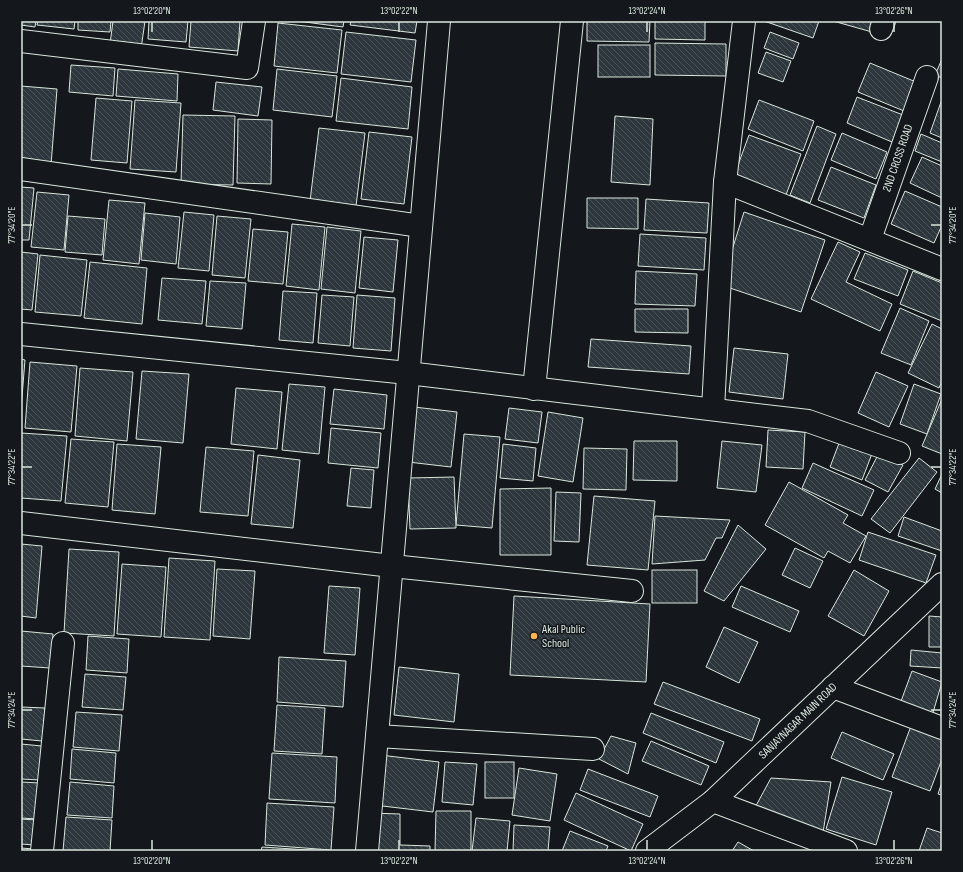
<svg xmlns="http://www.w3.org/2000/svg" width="963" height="872" font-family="'Sofia Sans Condensed',sans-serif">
<defs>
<pattern id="building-back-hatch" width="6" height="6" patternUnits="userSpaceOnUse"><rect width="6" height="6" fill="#2c363c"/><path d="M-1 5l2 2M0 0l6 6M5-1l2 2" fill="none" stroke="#4a5358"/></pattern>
</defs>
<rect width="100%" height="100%" fill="#14181c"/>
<g fill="url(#building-back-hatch)" stroke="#d8e6dc">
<polygon points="21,21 36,21 35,27 21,25"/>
<polygon points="38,21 75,21 74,29 37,25"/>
<polygon points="78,21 111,21 110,32 78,30"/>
<polygon points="113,21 145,21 141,49 110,44"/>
<polygon points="149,21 188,21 186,42 148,39"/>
<polygon points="191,21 240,21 238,51 189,47"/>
<polygon points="297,21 344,21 343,27"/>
<polygon points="351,21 417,21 415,33 350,25"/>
<polygon points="587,21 650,21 649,42 587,41"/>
<polygon points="655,21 705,21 705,40 655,39"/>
<polygon points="764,21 819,21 813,38"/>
<polygon points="833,21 875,21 872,32"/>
<polygon points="278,23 342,30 337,73 274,66"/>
<polygon points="346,32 416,40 411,82 341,74"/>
<polygon points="770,32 799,43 793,59 764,48"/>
<polygon points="655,43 726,44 726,76 655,75"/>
<rect x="598" y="45" width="52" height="32"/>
<polygon points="766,52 791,61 783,82 758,73"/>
<polygon points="942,59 942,78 935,75"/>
<polygon points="870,63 916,82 904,111 858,92"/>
<polygon points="71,65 115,68 113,96 69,92"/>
<polygon points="118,69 178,74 177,101 116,96"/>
<polygon points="277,69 337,76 332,117 273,110"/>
<polygon points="341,78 412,87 408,129 336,121"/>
<polygon points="216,82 262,87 258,116 213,110"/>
<polygon points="21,86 57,89 51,165 21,163"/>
<polygon points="857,97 903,115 892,142 847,123"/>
<polygon points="96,98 132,101 127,163 91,160"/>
<polygon points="135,100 181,103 176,172 130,169"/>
<polygon points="759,100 814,121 803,151 748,129"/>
<polygon points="941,102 942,102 942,138 930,133"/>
<polygon points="183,115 235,116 233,185 181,184"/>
<polygon points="615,116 653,119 650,185 611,182"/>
<polygon points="238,119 272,120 271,184 237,183"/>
<polygon points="817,126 836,134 810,203 790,195"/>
<polygon points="319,128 365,133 356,206 310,201"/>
<polygon points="369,132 412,137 404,204 361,199"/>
<polygon points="842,133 887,152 876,179 831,160"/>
<polygon points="921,134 942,143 942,162 915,151"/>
<polygon points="749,135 801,154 786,195 734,176"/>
<polygon points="922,157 942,166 942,198 910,183"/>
<polygon points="831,167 876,185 864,218 818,200"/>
<polygon points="21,187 34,188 29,240 21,240"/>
<polygon points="905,191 942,207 942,225 934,243 891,224"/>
<polygon points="37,192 69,195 64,250 31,247"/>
<polygon points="587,198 638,198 638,229 587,228"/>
<polygon points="646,199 709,203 707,233 644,230"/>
<polygon points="109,200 145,203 139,264 103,260"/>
<polygon points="184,212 214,215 209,271 178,268"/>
<polygon points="744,212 825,240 801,312 721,285"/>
<polygon points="145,213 180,217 176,264 141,260"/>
<polygon points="68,216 105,219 102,255 65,252"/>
<polygon points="217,216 251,219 245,278 212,275"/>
<polygon points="292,224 325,227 319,290 286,286"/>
<polygon points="327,227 361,231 355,293 321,289"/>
<polygon points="253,229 288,232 283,284 248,281"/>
<polygon points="640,234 706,238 704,270 638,266"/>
<polygon points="364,237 398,240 393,292 359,288"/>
<polygon points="838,242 860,252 846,282 892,304 880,331 811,299"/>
<polygon points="21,252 38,254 32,310 21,309"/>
<polygon points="865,253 908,270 898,296 854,279"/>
<polygon points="40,255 87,260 81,316 35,312"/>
<polygon points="90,262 147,268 142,324 84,318"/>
<polygon points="636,271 697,274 695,306 635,304"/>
<polygon points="913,271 942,283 942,321 900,304"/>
<polygon points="162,278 206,281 202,324 158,320"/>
<polygon points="210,281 246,283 242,329 206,326"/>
<polygon points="283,291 317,293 313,343 279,340"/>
<polygon points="322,295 354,297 350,346 318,343"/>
<polygon points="357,295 395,298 391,351 353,348"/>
<polygon points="900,308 929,321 911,365 881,353"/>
<polygon points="635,309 688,309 688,333 635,332"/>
<polygon points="932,324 942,329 942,381 939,388 908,373"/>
<polygon points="591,339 691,346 689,374 588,367"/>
<polygon points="734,348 788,354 783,399 729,392"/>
<polygon points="21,359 25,360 21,409"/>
<polygon points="30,362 77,366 71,432 25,428"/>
<polygon points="80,368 133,372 127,441 75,436"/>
<polygon points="142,371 189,374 183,443 136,439"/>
<polygon points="876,372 908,386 889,427 858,413"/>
<polygon points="289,384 325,387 319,454 282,450"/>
<polygon points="914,384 941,394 927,434 900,424"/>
<polygon points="236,388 282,392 277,449 231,444"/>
<polygon points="334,389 387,395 384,429 330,424"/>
<polygon points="942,399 942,454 922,446"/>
<polygon points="414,407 457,412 451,467 408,462"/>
<polygon points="509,408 542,412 538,443 505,439"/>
<polygon points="548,412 583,418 573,482 538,476"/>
<polygon points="331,428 381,433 378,468 328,463"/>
<polygon points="768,430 805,432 803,469 766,467"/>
<polygon points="21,433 67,436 61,501 21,498"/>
<polygon points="464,434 500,437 492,528 456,525"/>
<polygon points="841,438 873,451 862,480 830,467"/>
<polygon points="71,439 114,442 108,507 65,503"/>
<polygon points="634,441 677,441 677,481 633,480"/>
<polygon points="722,441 762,445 756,492 717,488"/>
<polygon points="117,444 161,447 155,514 112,510"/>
<polygon points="503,444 536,448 533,481 500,478"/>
<polygon points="206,447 254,451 248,516 200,512"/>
<polygon points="584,448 627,449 626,490 583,489"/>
<polygon points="879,453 903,465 888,492 865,480"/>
<polygon points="258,455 300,460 293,528 251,524"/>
<polygon points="919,458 937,472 890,533 871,519"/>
<polygon points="813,463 874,490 862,516 802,488"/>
<polygon points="351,468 374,470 371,508 347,506"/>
<polygon points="942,474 942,493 935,489"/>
<polygon points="454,477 456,528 410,529 408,478"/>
<polygon points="789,482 848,515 843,523 866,536 850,563 828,551 824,558 765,525"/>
<polygon points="551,488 551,555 500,555 500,489"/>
<polygon points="556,492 581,493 579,542 554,541"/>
<polygon points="594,496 655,501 648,570 587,565"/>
<polygon points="655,516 730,520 722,538 716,538 705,560 652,564"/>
<polygon points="904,517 942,531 942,551 898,536"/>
<polygon points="738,525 766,549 724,601 704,591"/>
<polygon points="868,532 936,555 926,583 859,560"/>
<polygon points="21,544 42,546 36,618 21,616"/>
<polygon points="795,548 823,561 810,588 782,575"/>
<polygon points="69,549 119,552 114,636 64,633"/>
<polygon points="169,558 215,561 210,640 164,637"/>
<polygon points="122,564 166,567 161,637 117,634"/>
<polygon points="217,569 255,571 250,639 213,636"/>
<rect x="652" y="570" width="45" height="33"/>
<polygon points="854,570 889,591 864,636 828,616"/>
<polygon points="329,586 360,588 355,655 324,653"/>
<polygon points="741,586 799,611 790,632 732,607"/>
<polygon points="514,596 650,604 646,682 510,675"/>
<polygon points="929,616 942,617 942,647 929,647"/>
<polygon points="724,627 758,642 739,683 706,667"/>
<polygon points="21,631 53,634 50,668 21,666"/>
<polygon points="88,636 129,639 127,673 86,670"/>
<polygon points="911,650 942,653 942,668 910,666"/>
<polygon points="279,657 346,661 343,707 277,702"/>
<polygon points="399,667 459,674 454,722 394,715"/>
<polygon points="912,671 942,682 932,716 900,704"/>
<polygon points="85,674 126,677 123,710 82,707"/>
<polygon points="663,682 760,719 752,741 654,704"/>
<polygon points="277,705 325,708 322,754 274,751"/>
<polygon points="21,707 45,708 42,741 21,739"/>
<polygon points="76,712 122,715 119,751 73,747"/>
<polygon points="651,713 724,742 716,763 643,733"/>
<polygon points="911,726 942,738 942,759 930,791 892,777"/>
<polygon points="842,732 894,754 883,780 831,758"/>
<polygon points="611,736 636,743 628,774 599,759"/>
<polygon points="651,741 709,766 701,785 642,761"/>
<polygon points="21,744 42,746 40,780 21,779"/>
<polygon points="72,749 116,753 114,783 70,779"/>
<polygon points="272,753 337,757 335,803 269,799"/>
<polygon points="380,755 439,762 433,812 374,805"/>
<polygon points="445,762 477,764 473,805 442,802"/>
<rect x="485" y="762" width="29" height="36"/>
<polygon points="519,768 557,774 550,821 512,815"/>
<polygon points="588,769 658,796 650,817 580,790"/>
<polygon points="842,777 892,792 876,845 826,829"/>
<polygon points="771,778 831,782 822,839 752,813"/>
<polygon points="21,782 40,783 37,819 21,818"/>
<polygon points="70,782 114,786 112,818 67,815"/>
<polygon points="942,782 942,795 938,794"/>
<polygon points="576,793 643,824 631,851 564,820"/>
<polygon points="267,803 334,807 331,850 265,845"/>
<polygon points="436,811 471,811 471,851 435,851"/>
<polygon points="372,813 400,814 400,845 430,846 430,851 371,851"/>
<polygon points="66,817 112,820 110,851 63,851"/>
<polygon points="476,818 510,821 507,851 472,851"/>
<polygon points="21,819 36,820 34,845 21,844"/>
<polygon points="514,825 550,827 548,851 513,851"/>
<polygon points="927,828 942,833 942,851 919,851"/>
<polygon points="570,831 608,846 606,851 562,851"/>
<polygon points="738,842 754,851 732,851"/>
<polygon points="262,847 324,851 261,851"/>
<polygon points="21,848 34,849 33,851 21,851"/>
</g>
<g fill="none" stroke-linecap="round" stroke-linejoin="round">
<g stroke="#d8e6dc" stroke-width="24">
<g id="minor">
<polyline points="881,29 884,21"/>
<polyline points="21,41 247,68 254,21"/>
<polyline points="21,169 421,226"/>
<polyline points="725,182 942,269"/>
<polyline points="870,239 927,77"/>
<polyline points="21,334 408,373 808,421 899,453"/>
<polyline points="534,389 572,21"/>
<polyline points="713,409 725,182 744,21"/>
<polyline points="21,523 392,566 632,591"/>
<polyline points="833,687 942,728"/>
<polyline points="377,736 593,749"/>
<polyline points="713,801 846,851"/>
<polyline points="42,851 63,643"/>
<polyline points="367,851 439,21"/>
</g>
</g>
<g stroke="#d8e6dc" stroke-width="24">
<polyline id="tertiary" points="647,851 713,801 942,584"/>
</g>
<use href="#minor" stroke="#14181c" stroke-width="22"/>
<use href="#tertiary" stroke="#14181c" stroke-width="22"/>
</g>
<path fill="none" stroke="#d8e6dc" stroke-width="1.5" d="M 152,22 L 152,32M 399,22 L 399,32M 647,22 L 647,32M 894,22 L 894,32M 22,225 L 32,225M 931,225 L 941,225M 22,467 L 32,467M 931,467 L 941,467M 22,710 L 32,710M 931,710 L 941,710M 152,840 L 152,850M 399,840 L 399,850M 647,840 L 647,850M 894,840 L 894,850"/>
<circle fill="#ffb74d" stroke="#14181c" stroke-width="1.5" cx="534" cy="636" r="4"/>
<g text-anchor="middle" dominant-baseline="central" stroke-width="3" stroke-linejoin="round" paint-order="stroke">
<g font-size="12" fill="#d8e6dc" stroke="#14181c">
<text transform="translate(898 158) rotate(-71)">2ND CROSS ROAD</text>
<text transform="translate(798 721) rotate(-44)">SANJAYNAGAR MAIN ROAD</text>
</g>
<g font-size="12" fill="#d8e6dc" stroke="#14181c" text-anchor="start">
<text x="542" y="629">Akal Public<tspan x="542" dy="14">School</tspan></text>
</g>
</g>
<rect width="963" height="872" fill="none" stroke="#14181c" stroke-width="44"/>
<rect x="22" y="22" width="919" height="828" fill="none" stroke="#d8e6dc" stroke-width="1.5"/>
<g font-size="10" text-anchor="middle" fill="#d8e6dc">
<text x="152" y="14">13°02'20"N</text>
<text x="399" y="14">13°02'22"N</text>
<text x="647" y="14">13°02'24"N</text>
<text x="894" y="14">13°02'26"N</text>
<text transform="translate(952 225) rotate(-90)" y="4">77°34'20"E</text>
<text transform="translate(11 225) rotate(-90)" y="4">77°34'20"E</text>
<text transform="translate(952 467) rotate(-90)" y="4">77°34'22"E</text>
<text transform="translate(11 467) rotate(-90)" y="4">77°34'22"E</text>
<text transform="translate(11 710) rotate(-90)" y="4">77°34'24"E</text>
<text transform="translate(952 710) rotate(-90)" y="4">77°34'24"E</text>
<text x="152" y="864">13°02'20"N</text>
<text x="399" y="864">13°02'22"N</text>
<text x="647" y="864">13°02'24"N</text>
<text x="894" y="864">13°02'26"N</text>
</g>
</svg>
